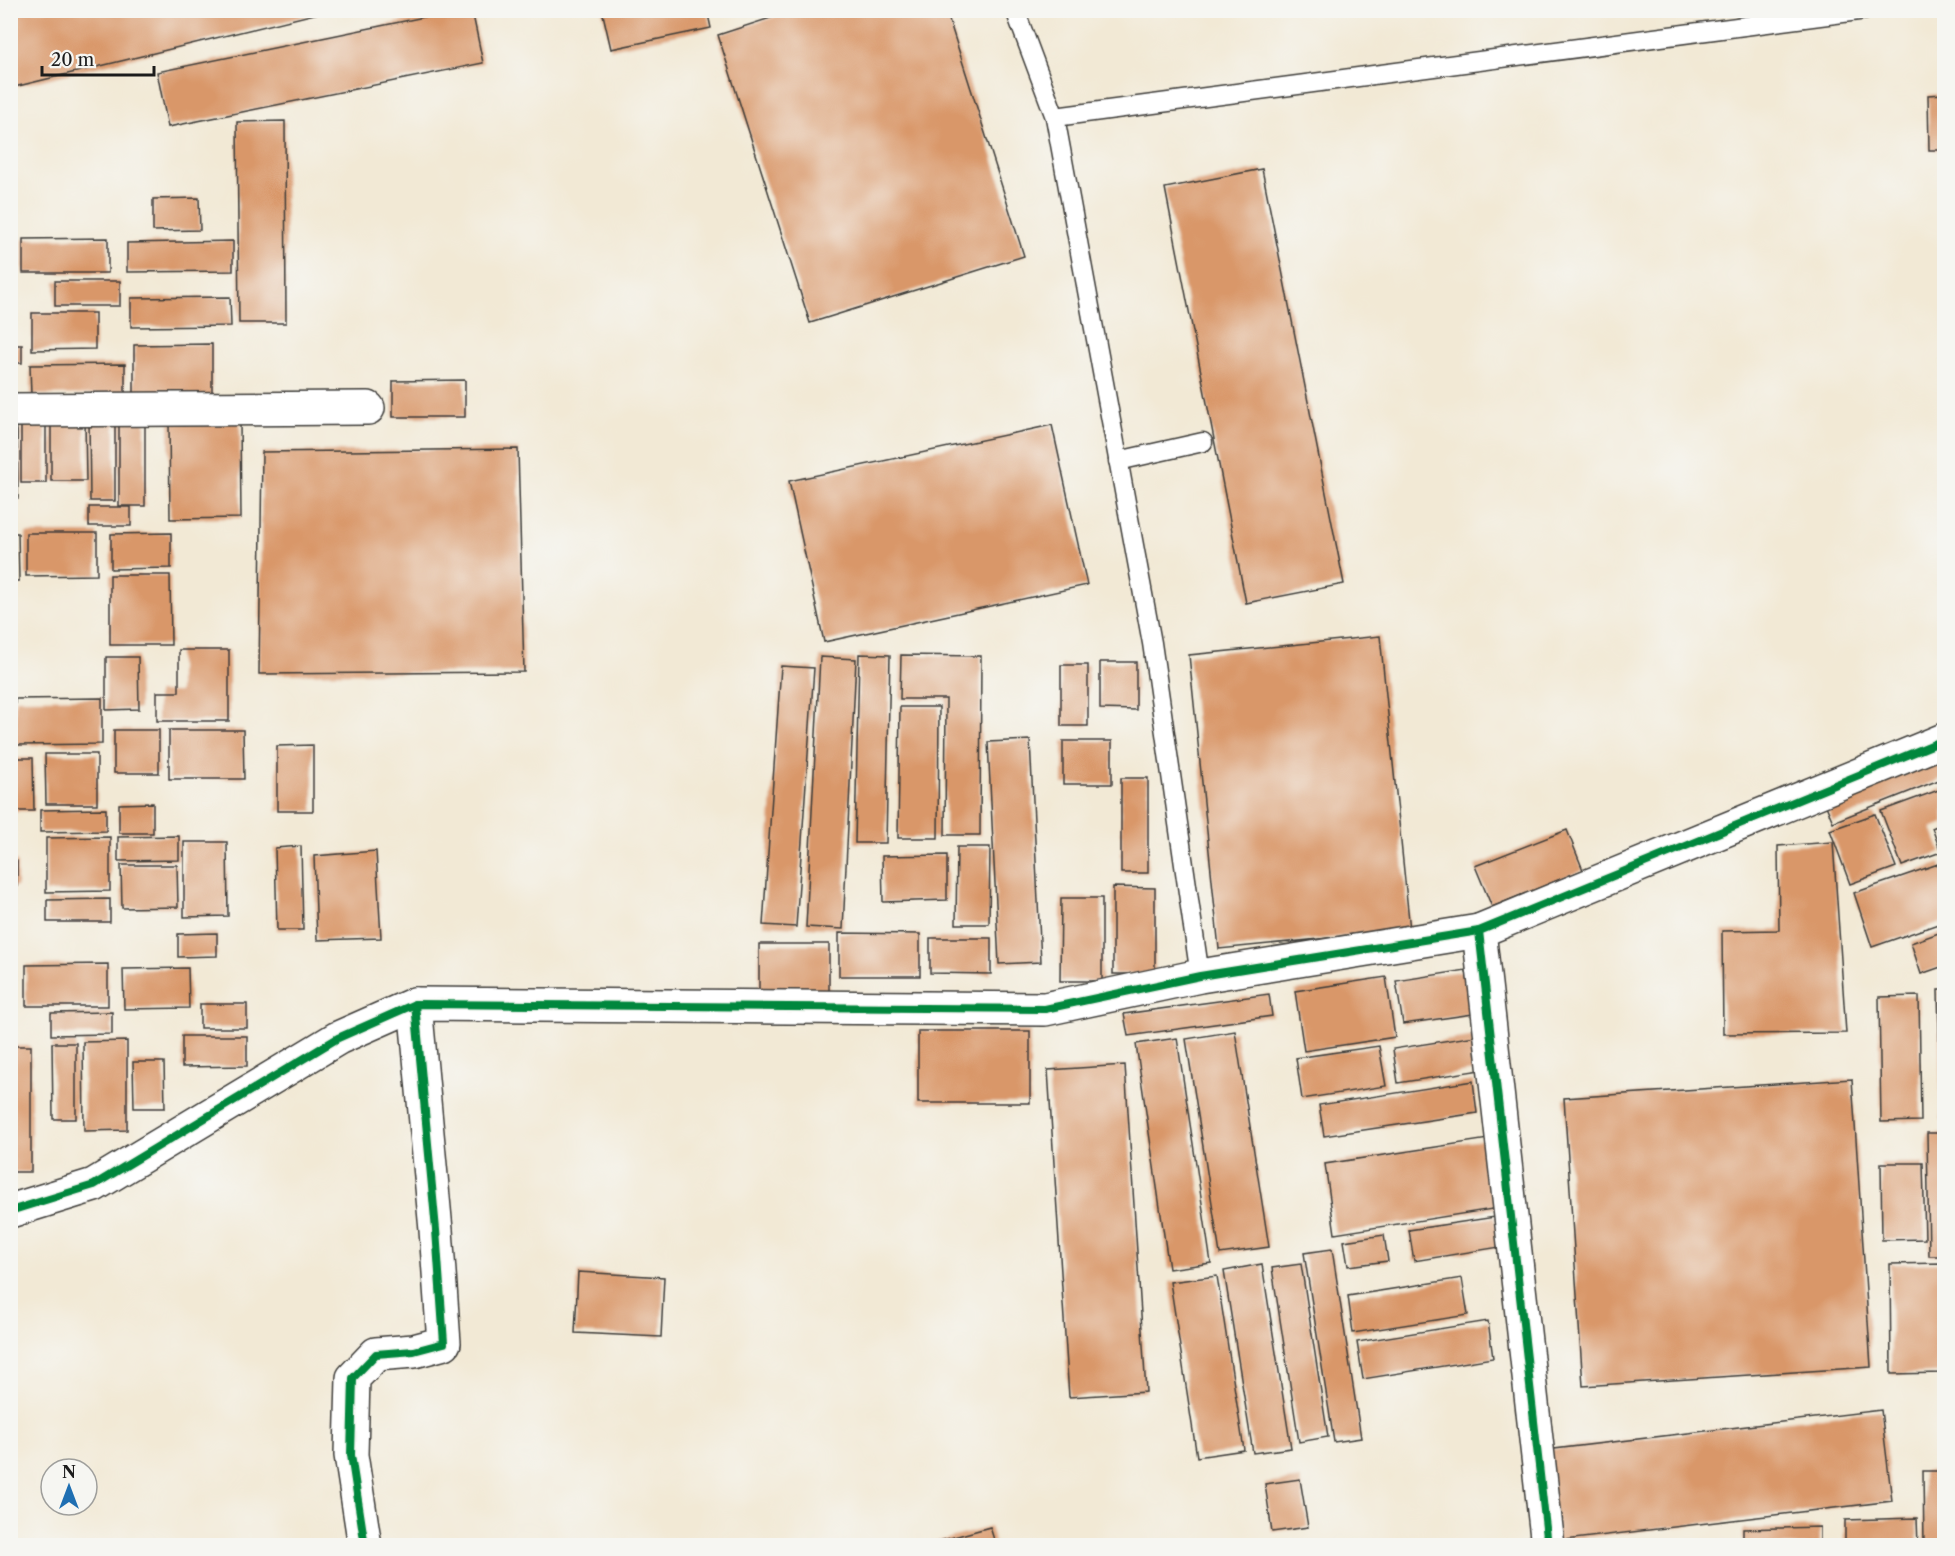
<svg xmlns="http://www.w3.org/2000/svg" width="1955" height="1556" font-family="'Libre Caslon Text',serif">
<rect width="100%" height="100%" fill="#f6f6f2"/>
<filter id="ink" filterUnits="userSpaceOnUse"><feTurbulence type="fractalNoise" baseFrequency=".0167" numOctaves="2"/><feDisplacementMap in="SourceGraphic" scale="12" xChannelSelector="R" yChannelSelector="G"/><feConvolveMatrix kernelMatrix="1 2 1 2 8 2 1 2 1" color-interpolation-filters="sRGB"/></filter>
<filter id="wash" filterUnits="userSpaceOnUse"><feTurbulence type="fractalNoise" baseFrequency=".008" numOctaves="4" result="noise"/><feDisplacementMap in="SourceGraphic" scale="24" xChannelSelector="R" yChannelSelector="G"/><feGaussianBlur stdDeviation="1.35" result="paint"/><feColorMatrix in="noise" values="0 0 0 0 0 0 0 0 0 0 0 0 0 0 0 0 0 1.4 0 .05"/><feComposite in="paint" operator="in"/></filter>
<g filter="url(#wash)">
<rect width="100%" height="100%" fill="#f2e9d5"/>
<g id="blocks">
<g fill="#d99769">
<polygon points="10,10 327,10 327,11 10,88"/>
<polygon points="458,10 472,10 483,63 168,127 157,72"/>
<polygon points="602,10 707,10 711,28 611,49"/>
<polygon points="795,10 946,10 1024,256 810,323 718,35"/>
<polygon points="1944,94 1944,150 1929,150 1928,95"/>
<polygon points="285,121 286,323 239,323 237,122"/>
<polygon points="1262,169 1344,584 1246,603 1165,188"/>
<polygon points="199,198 200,230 153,231 153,199"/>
<polygon points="108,238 108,273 23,273 23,239"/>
<polygon points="233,241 233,271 127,272 127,243"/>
<rect x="55" y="281" width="65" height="25"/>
<polygon points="230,297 231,326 131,327 131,298"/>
<polygon points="32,313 95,313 95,349 32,350"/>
<polygon points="212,344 212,399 134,399 134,345"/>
<rect x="10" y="345" width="12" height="18"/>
<polygon points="125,364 125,394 31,395 30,365"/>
<polygon points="465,380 465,417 393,417 393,381"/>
<rect x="119" y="416" width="26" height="90"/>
<polygon points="89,419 115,419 115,501 90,501"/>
<rect x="21" y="420" width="25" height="63"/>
<polygon points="51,420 85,420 86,481 51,481"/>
<polygon points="169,422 240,422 241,518 170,519"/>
<polygon points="10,423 17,423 18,498 10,498"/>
<polygon points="1052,425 1087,585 824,642 789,481"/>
<polygon points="518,449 524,672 259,674 262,452"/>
<rect x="89" y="507" width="42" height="19"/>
<polygon points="10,533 18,533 19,581 10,581"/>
<polygon points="26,533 97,533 97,575 26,576"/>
<polygon points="171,533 171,568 111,569 111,534"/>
<polygon points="110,575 170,575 171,645 110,645"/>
<polygon points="1380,636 1410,930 1219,949 1189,655"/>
<polygon points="179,650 229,650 229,721 157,721 157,692 179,692"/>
<polygon points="859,654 890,655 886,843 855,843"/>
<polygon points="901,655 981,656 980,835 945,835 946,699 900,699"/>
<polygon points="106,657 138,657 139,709 106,710"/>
<polygon points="820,657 856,659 843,929 806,927"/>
<polygon points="1100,662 1136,662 1136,710 1100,709"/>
<rect x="1061" y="665" width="27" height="61"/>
<polygon points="781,666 814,668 796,927 763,925"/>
<polygon points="102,698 102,744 15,745 15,699"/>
<polygon points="900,707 939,707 938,838 898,838"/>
<rect x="114" y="730" width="45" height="43"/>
<polygon points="169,730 243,730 244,779 169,779"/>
<polygon points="1030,740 1041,962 999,964 988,742"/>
<rect x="1063" y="741" width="49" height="43"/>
<polygon points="313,745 313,811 277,811 277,746"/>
<polygon points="45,754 97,754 97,804 46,804"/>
<polygon points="1944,754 1944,778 1833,822 1824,801"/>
<polygon points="10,758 33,758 34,811 10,811"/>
<rect x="1121" y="778" width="27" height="95"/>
<polygon points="1944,788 1944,823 1932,828 1941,852 1902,866 1881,811"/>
<polygon points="153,803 153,833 119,833 119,804"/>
<polygon points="106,809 106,831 40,832 40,810"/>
<polygon points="1875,814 1896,867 1850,884 1830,830"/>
<polygon points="1567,830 1583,870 1492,907 1475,866"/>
<polygon points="179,836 179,860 118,861 118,837"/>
<polygon points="110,837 110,891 46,892 46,838"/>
<polygon points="184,842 227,842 228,916 184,917"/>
<polygon points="1833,842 1846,1033 1723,1034 1722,931 1779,930 1778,846"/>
<polygon points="301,846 303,930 277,930 275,848"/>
<polygon points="957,847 990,847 989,924 956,924"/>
<polygon points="376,851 381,938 317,940 314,856"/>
<polygon points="947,855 947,900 883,902 882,856"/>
<polygon points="17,861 17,887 10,887 10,862"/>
<polygon points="1941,863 1944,872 1944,922 1872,947 1854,893"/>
<polygon points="121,865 177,865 178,907 122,908"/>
<polygon points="1113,887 1155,888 1155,974 1113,974"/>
<polygon points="1061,898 1102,898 1102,981 1060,981"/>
<polygon points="110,899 110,922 47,922 47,900"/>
<polygon points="1944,931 1944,966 1921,974 1911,943"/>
<polygon points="217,933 217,956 178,957 178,934"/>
<polygon points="839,933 920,934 920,976 839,976"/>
<polygon points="930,938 991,938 991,974 930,973"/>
<rect x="759" y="944" width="70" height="48"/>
<polygon points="108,964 108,1006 26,1006 26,965"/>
<polygon points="188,968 189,1008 124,1009 123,969"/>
<polygon points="1466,970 1473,1014 1403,1024 1396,981"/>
<polygon points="1386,977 1395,1037 1304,1051 1295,991"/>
<polygon points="1938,990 1944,990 1944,1120 1941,1120"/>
<polygon points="1269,994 1272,1016 1128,1036 1124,1014"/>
<polygon points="1919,996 1921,1121 1881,1122 1879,997"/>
<rect x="200" y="1004" width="47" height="24"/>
<polygon points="112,1012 112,1034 51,1035 51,1013"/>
<rect x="918" y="1031" width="112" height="72"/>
<polygon points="1235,1031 1269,1247 1220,1254 1186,1039"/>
<polygon points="182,1036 247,1036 247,1066 182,1067"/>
<polygon points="1475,1036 1481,1070 1398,1083 1393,1049"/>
<polygon points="1177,1038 1211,1263 1169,1269 1136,1044"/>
<polygon points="127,1041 127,1130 84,1131 83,1042"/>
<polygon points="52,1043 76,1043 76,1119 53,1119"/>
<rect x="10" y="1046" width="21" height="126"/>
<polygon points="1379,1046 1386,1086 1302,1099 1296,1058"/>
<polygon points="133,1062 164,1062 165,1108 134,1108"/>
<polygon points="1125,1065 1146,1392 1069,1397 1048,1070"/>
<polygon points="1852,1079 1871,1367 1583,1386 1564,1098"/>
<polygon points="1473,1081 1477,1113 1324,1136 1319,1105"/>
<polygon points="1927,1133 1944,1133 1944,1256 1929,1256"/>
<polygon points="1488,1139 1499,1208 1335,1234 1325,1164"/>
<polygon points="1881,1163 1923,1163 1925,1239 1882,1240"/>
<polygon points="1495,1217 1500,1247 1414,1261 1409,1230"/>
<polygon points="1384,1235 1388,1261 1348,1266 1344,1241"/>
<polygon points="1332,1249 1361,1438 1334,1442 1304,1253"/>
<polygon points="1944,1263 1944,1373 1891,1374 1890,1264"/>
<polygon points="1262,1264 1291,1448 1253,1453 1224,1271"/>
<polygon points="1301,1264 1328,1437 1299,1442 1272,1268"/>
<polygon points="578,1272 664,1277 661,1337 575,1333"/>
<polygon points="1217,1276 1244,1450 1197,1457 1170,1282"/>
<polygon points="1462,1278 1468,1315 1353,1333 1348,1296"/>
<polygon points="1488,1321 1493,1358 1363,1379 1357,1342"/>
<polygon points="1881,1410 1892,1501 1557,1541 1546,1450"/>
<polygon points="1923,1471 1944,1471 1944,1546 1924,1546"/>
<polygon points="1300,1479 1308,1527 1272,1532 1265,1484"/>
<polygon points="1917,1518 1918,1546 1845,1546 1845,1520"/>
<polygon points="990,1527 996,1546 925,1546 925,1545"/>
<polygon points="1820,1527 1820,1546 1743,1546 1743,1529"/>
</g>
</g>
</g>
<g filter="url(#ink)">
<use href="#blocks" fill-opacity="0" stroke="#3c3b38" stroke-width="1.5"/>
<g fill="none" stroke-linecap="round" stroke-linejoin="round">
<g stroke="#3c3b38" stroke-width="21">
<g id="service">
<polyline points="1015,10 1055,117 1152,643 1200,976"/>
<polyline points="1055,117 1866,10"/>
<polyline points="1118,461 1203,442"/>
</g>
</g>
<g stroke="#3c3b38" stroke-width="36">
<g id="minor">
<polyline points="10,410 368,408"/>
<polyline points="1479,931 1548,1546"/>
<polyline points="10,1211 94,1185 338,1038 415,1004 1045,1009 1200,976 1479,931 1944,740"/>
<polyline points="365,1546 351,1455 353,1378 376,1354 414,1351 444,1343 436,1230 415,1004"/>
</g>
</g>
<use href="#service" stroke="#fff" stroke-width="18"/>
<use href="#minor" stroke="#fff" stroke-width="33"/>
<g stroke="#f6f6f2" stroke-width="11">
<g id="cycleway">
<polyline points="1479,931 1548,1546"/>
<polyline points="10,1211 94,1185 338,1038 415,1004 1045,1009 1200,976 1479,931 1944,740"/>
<polyline points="365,1546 351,1455 353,1378 376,1354 414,1351 444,1343 436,1230 415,1004"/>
</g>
</g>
<use href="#cycleway" stroke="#00873e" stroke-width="8"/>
</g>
</g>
<rect width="1955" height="1556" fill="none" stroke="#f6f6f2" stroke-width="36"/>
<g transform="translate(69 1487)"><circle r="28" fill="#f6f6f2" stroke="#9f9f9c" stroke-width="1.5"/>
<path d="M0-4.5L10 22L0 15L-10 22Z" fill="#1f6fb2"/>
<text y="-9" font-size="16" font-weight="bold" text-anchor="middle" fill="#1c1c1c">N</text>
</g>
<path d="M42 66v9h112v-9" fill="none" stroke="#1c1c1c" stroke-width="3"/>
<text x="51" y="66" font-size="18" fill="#1c1c1c" stroke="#f6f6f2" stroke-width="4.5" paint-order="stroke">20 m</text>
</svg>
